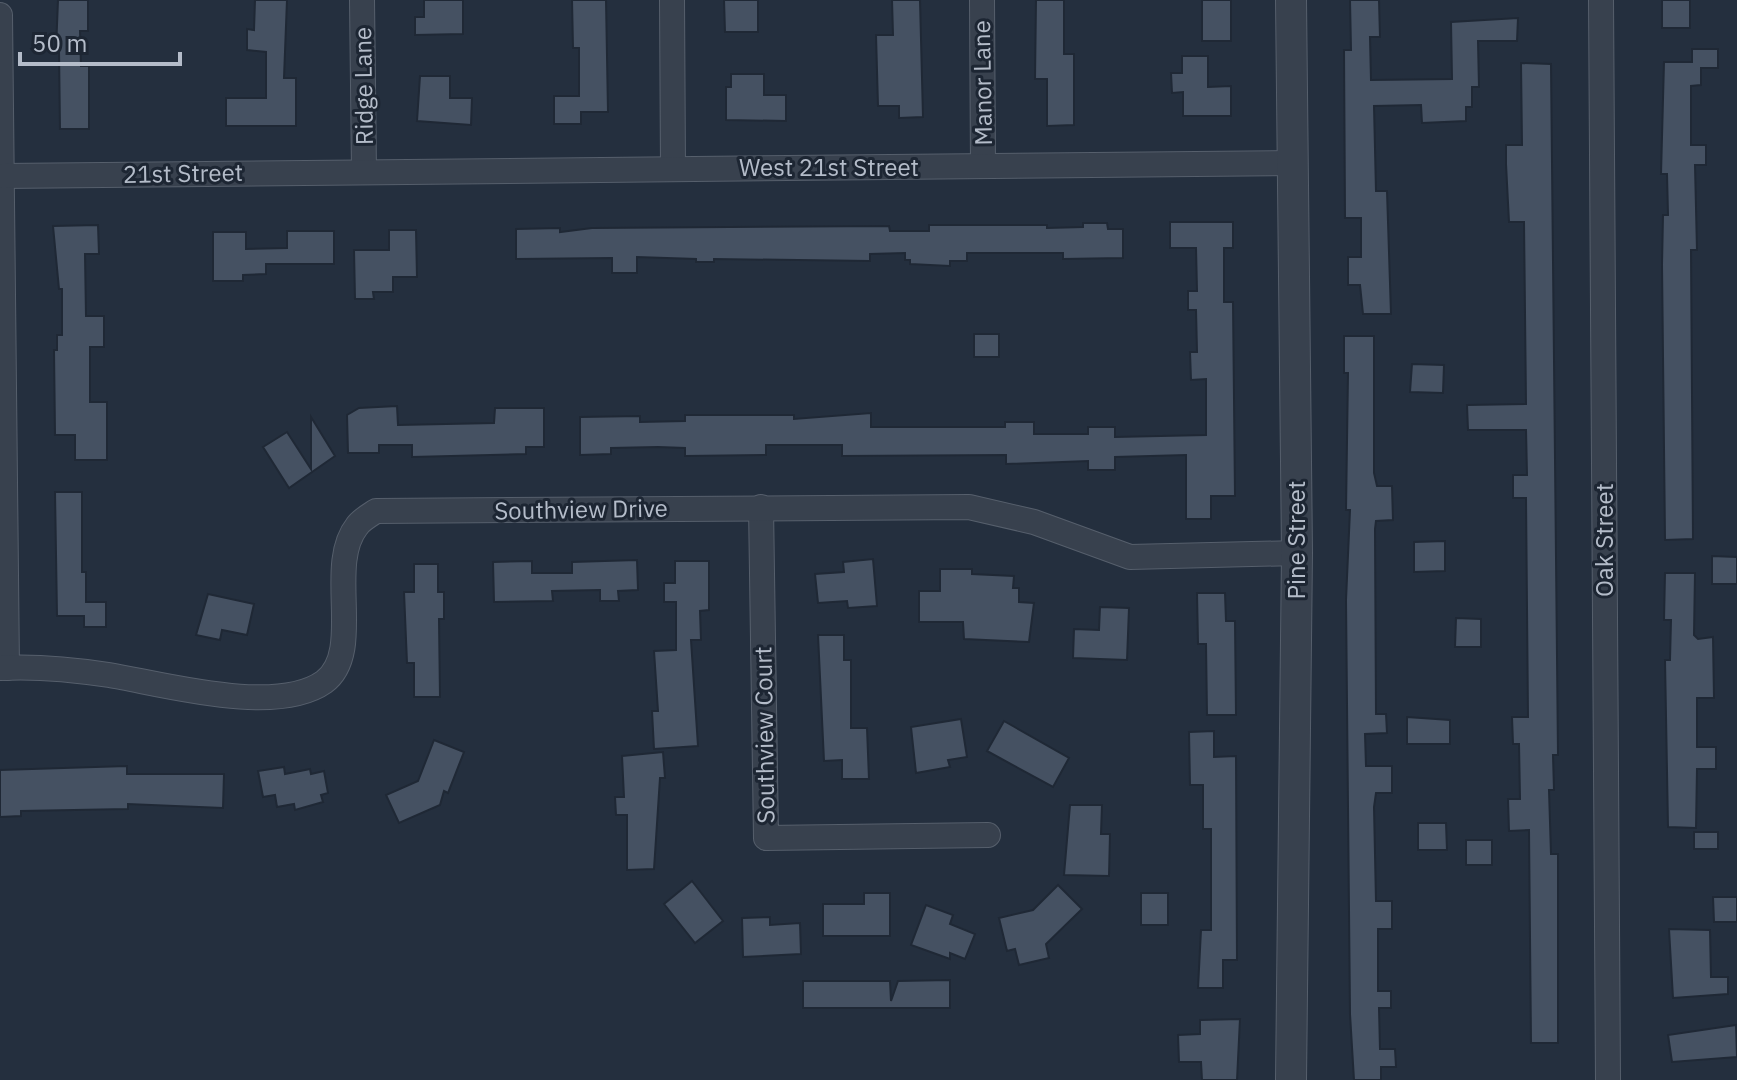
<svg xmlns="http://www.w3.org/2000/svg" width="1737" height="1080" font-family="'IBM Plex Sans',sans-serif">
<rect width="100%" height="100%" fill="#242f3e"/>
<g fill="#455162" stroke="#1f2835" stroke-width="2">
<polygon points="58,0 88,0 88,31 80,31 81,66 89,66 89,129 60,129 59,50 56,50"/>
<polygon points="255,0 287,0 284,78 296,78 296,126 226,126 226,98 266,98 266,52 247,50 247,29 254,30"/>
<polygon points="424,0 463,0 463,34 415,35 415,17 424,17"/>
<polygon points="572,0 606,0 608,112 581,112 581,124 554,124 554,96 579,96 579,48 573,48"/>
<polygon points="724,0 758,0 758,32 725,32"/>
<polygon points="892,0 920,0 923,117 899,118 899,106 878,106 876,35 893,35"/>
<polygon points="1036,0 1064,0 1064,54 1074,54 1074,125 1047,126 1047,79 1035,79"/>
<rect x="1202" y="0" width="29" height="41"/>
<polygon points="1350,0 1379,0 1380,37 1370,37 1371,80 1452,79 1451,22 1518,18 1517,41 1478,41 1479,87 1472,87 1472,107 1466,107 1466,121 1422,123 1421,105 1374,106 1376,191 1387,191 1391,314 1363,314 1360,285 1348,285 1348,257 1361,257 1361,218 1345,218 1344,50 1351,50"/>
<rect x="1662" y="0" width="28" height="28"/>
<polygon points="1692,49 1718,49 1718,68 1701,68 1701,85 1691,86 1691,145 1706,145 1706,165 1695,165 1697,250 1691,250 1693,539 1665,540 1662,265 1663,215 1668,215 1667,174 1661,174 1664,62 1692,62"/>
<polygon points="1182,56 1208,56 1208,87 1231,86 1231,116 1183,116 1183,92 1172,93 1171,73 1182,73"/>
<polygon points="1521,63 1551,64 1558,755 1553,755 1554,790 1549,790 1551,854 1558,854 1558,1043 1531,1043 1529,830 1509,831 1508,799 1520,799 1519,744 1513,744 1512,717 1528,717 1526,498 1513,498 1513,475 1527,475 1526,430 1468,430 1467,405 1526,404 1524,222 1509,222 1506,164 1506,145 1522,145"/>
<polygon points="731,74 764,74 764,95 786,95 786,121 726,120 726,87 731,87"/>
<polygon points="420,76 450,76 450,98 472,98 471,125 417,121"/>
<polygon points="1170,222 1233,222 1233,248 1224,248 1224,302 1233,302 1235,496 1211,496 1211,519 1186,519 1186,455 1115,457 1115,470 1088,470 1088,461 1006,464 1006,455 842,456 842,445 766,445 766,455 685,456 685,448 658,447 611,448 611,454 580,455 580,417 640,416 640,422 685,421 685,415 794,415 794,419 871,413 871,427 1005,427 1005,422 1034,422 1034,434 1088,434 1088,427 1115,427 1115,437 1206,435 1206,379 1191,380 1190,352 1197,352 1196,310 1188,310 1188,291 1197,291 1196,248 1170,248"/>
<polygon points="1083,223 1107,223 1108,229 1123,229 1123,258 1063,259 1063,253 967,253 967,261 950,261 950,266 910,264 910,260 905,260 905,253 870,254 870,261 714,259 714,262 696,262 696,259 637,257 637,273 612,273 612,258 516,259 516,229 560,228 560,232 592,228 889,226 890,231 929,231 929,225 1047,225 1047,228 1083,227"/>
<polygon points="98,225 99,254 85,254 86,316 104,316 104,347 90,347 90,402 107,402 107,460 75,460 75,435 55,435 54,350 57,350 57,335 62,335 62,289 59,289 53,226"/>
<polygon points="389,230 416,230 417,277 393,277 393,292 373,292 374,299 355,299 354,250 389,250"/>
<polygon points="287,231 334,231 334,264 266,264 266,274 243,275 243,281 213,281 213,232 246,232 246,249 287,248"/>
<rect x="974" y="334" width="25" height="23"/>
<polygon points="1344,336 1374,336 1374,473 1377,486 1392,486 1393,520 1376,521 1375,529 1376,714 1386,714 1387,733 1365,734 1366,766 1392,766 1392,793 1376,793 1374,807 1376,901 1392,901 1392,929 1378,929 1378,991 1391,991 1391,1008 1379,1008 1380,1049 1395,1049 1396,1067 1381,1067 1381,1080 1354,1080 1350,1014 1346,600 1350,510 1346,510 1348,373 1344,373"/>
<polygon points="1412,364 1444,365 1443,393 1410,392"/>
<polygon points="397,406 398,425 494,423 495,408 544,408 544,447 526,447 526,454 412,457 412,445 379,445 379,453 348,453 347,415 359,408"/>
<polygon points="311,417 335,456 289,488 263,447 287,432 311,469"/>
<polygon points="55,492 82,492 82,572 86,572 86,602 106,602 106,627 84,627 84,616 57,616"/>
<polygon points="1445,541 1445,571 1414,572 1414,542"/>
<polygon points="1712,556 1737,557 1737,584 1712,584"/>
<polygon points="873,559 877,606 848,608 847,601 818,603 815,574 844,572 843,562"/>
<polygon points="637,560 638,590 618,591 619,601 600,601 600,590 552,591 553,601 494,602 493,562 532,561 532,573 572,573 572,562"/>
<polygon points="675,561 709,561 709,610 700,611 701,640 691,640 698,746 654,749 652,711 658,711 654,651 676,650 676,602 664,602 664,583 675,583"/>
<polygon points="414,564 438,564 438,592 444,592 444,619 439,619 440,697 414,697 414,663 407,663 404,592 414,592"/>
<polygon points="940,569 972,569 972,574 1014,576 1013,588 1019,588 1019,602 1034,603 1029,642 964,639 963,622 919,622 919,591 940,591"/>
<polygon points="1665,573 1695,573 1694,635 1698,639 1713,637 1714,698 1697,698 1697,747 1716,747 1716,769 1697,769 1696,828 1668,827 1665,660 1670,660 1671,620 1664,620"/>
<polygon points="1197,593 1225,593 1226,621 1235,621 1236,715 1207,715 1206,644 1198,644"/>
<polygon points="208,594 254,604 247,635 222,630 220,640 196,635"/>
<polygon points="1100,607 1129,608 1127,660 1073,658 1074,629 1099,630"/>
<polygon points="1456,618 1481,619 1481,647 1455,647"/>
<polygon points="818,635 844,635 844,660 851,660 851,728 867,728 869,779 842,779 842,760 824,761"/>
<polygon points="1407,717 1450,720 1450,744 1407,744"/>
<polygon points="961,719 967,757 948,760 950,767 916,773 911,727"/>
<polygon points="1004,721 1069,758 1053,787 987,751"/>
<polygon points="1214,731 1214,757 1236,756 1237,960 1223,960 1223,988 1198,988 1201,930 1211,930 1211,829 1203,829 1203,785 1190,785 1189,732"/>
<polygon points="434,740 464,752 448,793 444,791 440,805 399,823 386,795 418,781"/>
<polygon points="663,752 665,778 660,778 654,869 627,870 627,815 616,815 615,797 624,797 622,756"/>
<polygon points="127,766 127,774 224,774 223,808 128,804 128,809 21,811 21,816 0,817 0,770"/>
<polygon points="284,767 285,774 310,769 311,774 324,771 328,793 321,795 323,802 295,810 294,804 277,807 275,795 263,797 258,771"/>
<polygon points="1070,805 1102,805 1101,834 1110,834 1109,876 1064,875"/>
<polygon points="1418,823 1446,823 1447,850 1418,850"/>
<rect x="1694" y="832" width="24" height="17"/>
<rect x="1466" y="840" width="26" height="25"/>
<polygon points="692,881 723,921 695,943 664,904"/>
<polygon points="1058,885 1082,909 1046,944 1049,958 1019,965 1015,949 1007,951 999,918 1033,910"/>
<polygon points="864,893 890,893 890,936 823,936 823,904 864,904"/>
<rect x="1141" y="893" width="27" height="32"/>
<polygon points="1713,897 1737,897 1737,922 1714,922"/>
<polygon points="926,905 953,915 950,924 975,934 965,959 950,953 950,959 911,945"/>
<polygon points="770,917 770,925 800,923 801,954 743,957 742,918"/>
<polygon points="1669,929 1710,930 1711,977 1728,977 1728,994 1673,998"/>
<polygon points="950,980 950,1008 803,1008 803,981 890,981 891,1001 898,981"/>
<polygon points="1240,1019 1237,1080 1202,1080 1201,1062 1179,1062 1178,1035 1200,1034 1200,1020"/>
<polygon points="1736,1025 1737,1057 1672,1062 1668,1035"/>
</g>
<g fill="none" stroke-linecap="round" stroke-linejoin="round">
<g stroke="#565f6c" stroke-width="26">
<g id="minor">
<polyline points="362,0 364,171"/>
<polyline points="672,0 673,168"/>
<polyline points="982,0 983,166"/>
<polyline points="1601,0 1608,1080"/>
<polyline points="0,15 7,668"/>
<polyline points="2,176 1294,163"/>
<polyline points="761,507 766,838 988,835"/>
<path d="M 0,668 C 34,666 76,670 109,675 C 163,684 276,716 324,682 C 365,652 325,566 357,526 C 361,520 370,515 376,511 L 969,507 L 1034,522 L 1130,557 L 1297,553"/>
</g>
</g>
<g stroke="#565f6c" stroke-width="32">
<polyline id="tertiary" points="1291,0 1297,553 1291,1080"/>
</g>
<use href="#minor" stroke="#38414e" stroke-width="24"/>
<use href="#tertiary" stroke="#38414e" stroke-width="30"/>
</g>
<g text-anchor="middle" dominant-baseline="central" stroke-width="6" stroke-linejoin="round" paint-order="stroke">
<g font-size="24" fill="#b4bcc9" stroke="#1d2633">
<text transform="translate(982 83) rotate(-91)">Manor Lane</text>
<text transform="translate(363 86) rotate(-91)">Ridge Lane</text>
<text x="829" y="167">West 21st Street</text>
<text transform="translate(183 173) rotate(-1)">21st Street</text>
<text transform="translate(581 509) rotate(-1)">Southview Drive</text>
<text transform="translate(1296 540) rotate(-90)">Pine Street</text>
<text transform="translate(1604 540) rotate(-90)">Oak Street</text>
<text transform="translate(764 735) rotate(-91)">Southview Court</text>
</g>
</g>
<path d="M20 52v12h160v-12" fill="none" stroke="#b4bcc9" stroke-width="4"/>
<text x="32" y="52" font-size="24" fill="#b4bcc9" stroke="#1d2633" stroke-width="6" paint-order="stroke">50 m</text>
</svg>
